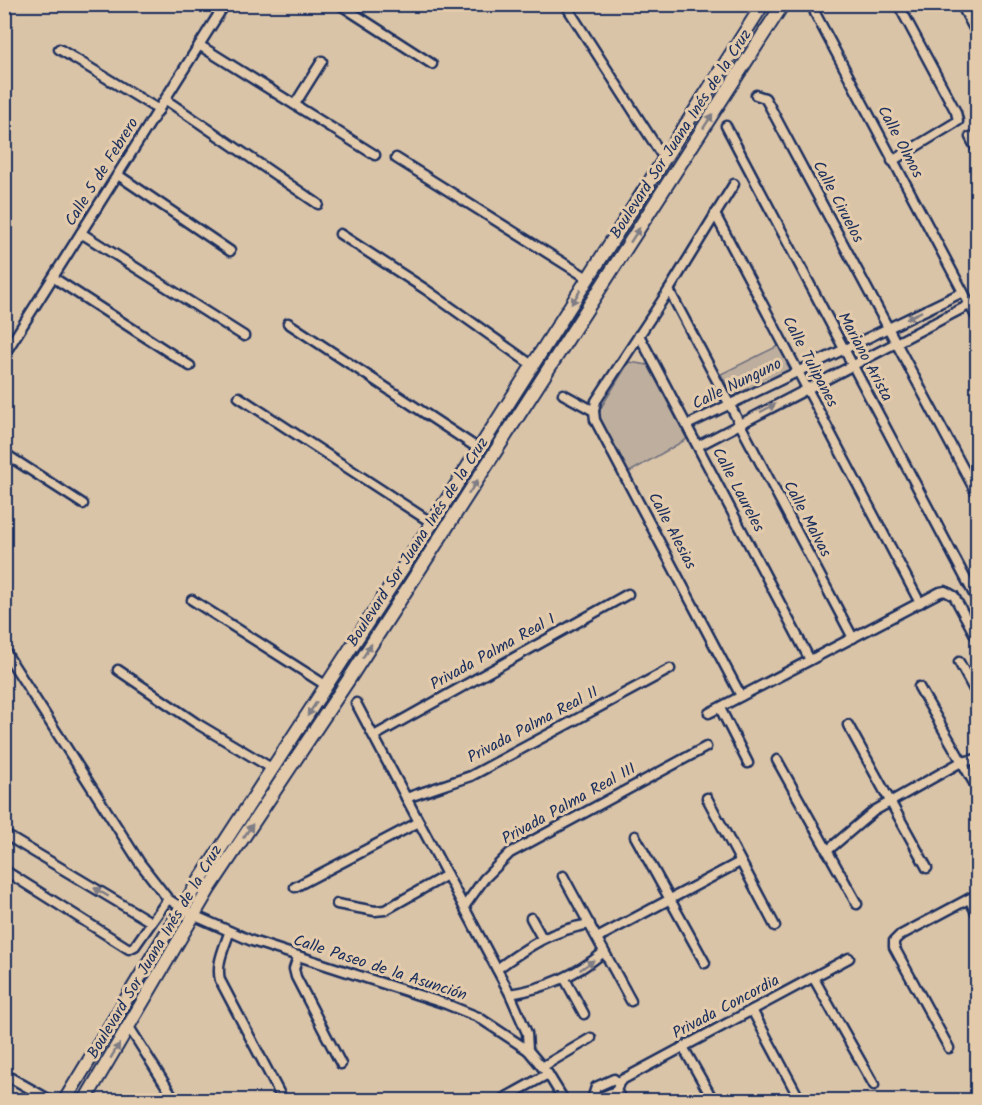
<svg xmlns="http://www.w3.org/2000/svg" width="982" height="1105" font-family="Kalam,sans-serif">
<rect width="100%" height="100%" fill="#dac4a8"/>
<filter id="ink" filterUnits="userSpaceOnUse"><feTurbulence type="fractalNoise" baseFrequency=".0167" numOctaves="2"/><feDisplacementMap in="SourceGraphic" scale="12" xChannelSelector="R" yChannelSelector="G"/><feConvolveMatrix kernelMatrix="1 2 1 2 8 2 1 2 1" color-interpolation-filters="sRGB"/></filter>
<g filter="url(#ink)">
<g fill="#beae9d" stroke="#6c6e7e" stroke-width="1.5">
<polygon points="782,344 794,370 734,400 721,374"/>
<polygon points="629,362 648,365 687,439 628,473 597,414"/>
</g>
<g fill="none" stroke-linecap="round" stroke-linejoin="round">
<g stroke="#1b2f5e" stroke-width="13">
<g id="street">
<polyline points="339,4 432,64"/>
<polyline points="565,4 665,160"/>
<polyline points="813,4 815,13 978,320"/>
<polyline points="961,4 978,36"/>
<polyline points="199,45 375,155"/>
<polyline points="59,49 159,110"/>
<polyline points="756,95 765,98 769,105 978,496"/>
<polyline points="166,100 318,204"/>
<polyline points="295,104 322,61"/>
<polyline points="726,126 978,602"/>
<polyline points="970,137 978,152"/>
<polyline points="396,158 589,279"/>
<polyline points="892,161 958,121 956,112 898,4"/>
<polyline points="118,175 230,251"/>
<polyline points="715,214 920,603"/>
<polyline points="81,233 244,336"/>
<polyline points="340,234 425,289 532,365"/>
<polyline points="54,278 190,366"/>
<polyline points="669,290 853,638"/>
<polyline points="288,323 479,449"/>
<polyline points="639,335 810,660"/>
<polyline points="4,355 225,4"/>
<polyline points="563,394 594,411 595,420 741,696"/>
<polyline points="239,397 432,523"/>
<polyline points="594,411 596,401 669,290 734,184"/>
<polyline points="687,425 963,292"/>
<polyline points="698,446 969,305"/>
<polyline points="4,453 83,504"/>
<polyline points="192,600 327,686"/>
<polyline points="4,650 140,863 168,899 193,915 252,941 446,1004 478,1017 528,1050 548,1074 564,1100"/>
<polyline points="959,662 978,697"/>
<polyline points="118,670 196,723 273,769"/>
<polyline points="919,687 978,790"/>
<polyline points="356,703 510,994 527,1033 528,1050"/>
<polyline points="720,708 748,763"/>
<polyline points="709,713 940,592 945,591 954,596 975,635"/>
<polyline points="848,725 927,868"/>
<polyline points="374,736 628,594"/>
<polyline points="777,760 857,904"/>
<polyline points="406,798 471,776 670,669"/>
<polyline points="707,798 775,926"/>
<polyline points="4,834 151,922"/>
<polyline points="635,836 705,963"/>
<polyline points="827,851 874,811 961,762 978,759"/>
<polyline points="4,870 129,949 135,946 168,899"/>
<polyline points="563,876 631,1001"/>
<polyline points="295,887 419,822"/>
<polyline points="969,899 978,916"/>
<polyline points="337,904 375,911 385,910 447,875"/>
<polyline points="464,907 484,879 510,853 706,747"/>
<polyline points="531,918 542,938"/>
<path d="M 229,933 C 224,949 216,963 220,980 L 283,1100"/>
<polyline points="597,938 740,862"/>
<polyline points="298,957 294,969 296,977 341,1064"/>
<path d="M 497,969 C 527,947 552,930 590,924"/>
<polyline points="813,977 874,1085"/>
<polyline points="565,979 584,1014"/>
<path d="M 510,994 C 547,988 576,975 604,952"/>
<polyline points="752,1010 800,1100"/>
<polyline points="129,1027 175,1100"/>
<polyline points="683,1047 713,1100"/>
<polyline points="949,1048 894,947 894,941 899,936 978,894"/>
<polyline points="542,1067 591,1038"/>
<polyline points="4,1074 50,1100"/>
<polygon points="614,1079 619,1083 616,1091 599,1098 593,1096 596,1087"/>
<polyline points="618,1082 849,958"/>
<polyline points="616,1091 622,1100"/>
<polyline points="501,1100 548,1074"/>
</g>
</g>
<g stroke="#1b2f5e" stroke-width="16">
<g id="secondary">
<polyline points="65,1100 181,909 432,523 763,4"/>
<polyline points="85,1100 209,889 353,673 783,4"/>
</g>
</g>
<use href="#street" stroke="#e2caab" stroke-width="8"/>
<use href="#secondary" stroke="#e2caab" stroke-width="12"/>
</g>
<defs><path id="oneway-solid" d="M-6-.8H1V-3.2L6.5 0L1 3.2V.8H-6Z" transform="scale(1.5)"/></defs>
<g fill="#7e7c84">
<use href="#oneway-solid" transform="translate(708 121) rotate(-57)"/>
<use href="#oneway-solid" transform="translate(635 235) rotate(-57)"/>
<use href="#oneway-solid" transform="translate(576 297) rotate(123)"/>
<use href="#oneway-solid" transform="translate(914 315) rotate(154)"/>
<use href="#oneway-solid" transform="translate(768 408) rotate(-28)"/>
<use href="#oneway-solid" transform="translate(473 487) rotate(-57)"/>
<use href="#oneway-solid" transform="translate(367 651) rotate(-57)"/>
<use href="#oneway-solid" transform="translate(312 709) rotate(123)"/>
<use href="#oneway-solid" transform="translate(248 831) rotate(-56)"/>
<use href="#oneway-solid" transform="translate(101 892) rotate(-149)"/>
<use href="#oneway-solid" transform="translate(587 965) rotate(-35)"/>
<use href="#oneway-solid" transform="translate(115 1051) rotate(-59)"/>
</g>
</g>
<g text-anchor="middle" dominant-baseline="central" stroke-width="6" stroke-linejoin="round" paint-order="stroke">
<g font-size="16" fill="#1b2f5e" stroke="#e2caab">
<text transform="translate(681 134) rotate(-57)">Boulevard Sor Juana Inés de la Cruz</text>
<text transform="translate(900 142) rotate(62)">Calle Olmos</text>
<text transform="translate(102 172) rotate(-58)">Calle 5 de Febrero</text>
<text transform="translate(838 202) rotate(62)">Calle Ciruelos</text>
<text transform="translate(865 357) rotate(62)">Mariano Arista</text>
<text transform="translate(810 362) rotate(62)">Calle Tulipanes</text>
<text transform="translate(737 384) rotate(-26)">Calle Nunguno</text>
<text transform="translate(738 490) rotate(62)">Calle Laureles</text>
<text transform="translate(807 519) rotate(62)">Calle Malvas</text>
<text transform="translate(672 531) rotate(62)">Calle Alesias</text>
<text transform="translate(418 542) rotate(-57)">Boulevard Sor Juana Inés de la Cruz</text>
<text transform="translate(493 652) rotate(-29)">Privada Palma Real I</text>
<text transform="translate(533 725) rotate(-28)">Privada Palma Real II</text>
<text transform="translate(569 804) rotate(-29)">Privada Palma Real III</text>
<text transform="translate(155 952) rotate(-59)">Boulevard Sor Juana Inés de la Cruz</text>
<text transform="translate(380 968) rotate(18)">Calle Paseo de la Asunción</text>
<text transform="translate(726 1007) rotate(-28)">Privada Concordia</text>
</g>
</g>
<rect width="982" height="1105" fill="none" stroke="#e2caab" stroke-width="24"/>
<rect x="12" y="12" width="958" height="1081" fill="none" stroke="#1b2f5e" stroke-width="2" filter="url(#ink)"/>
</svg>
